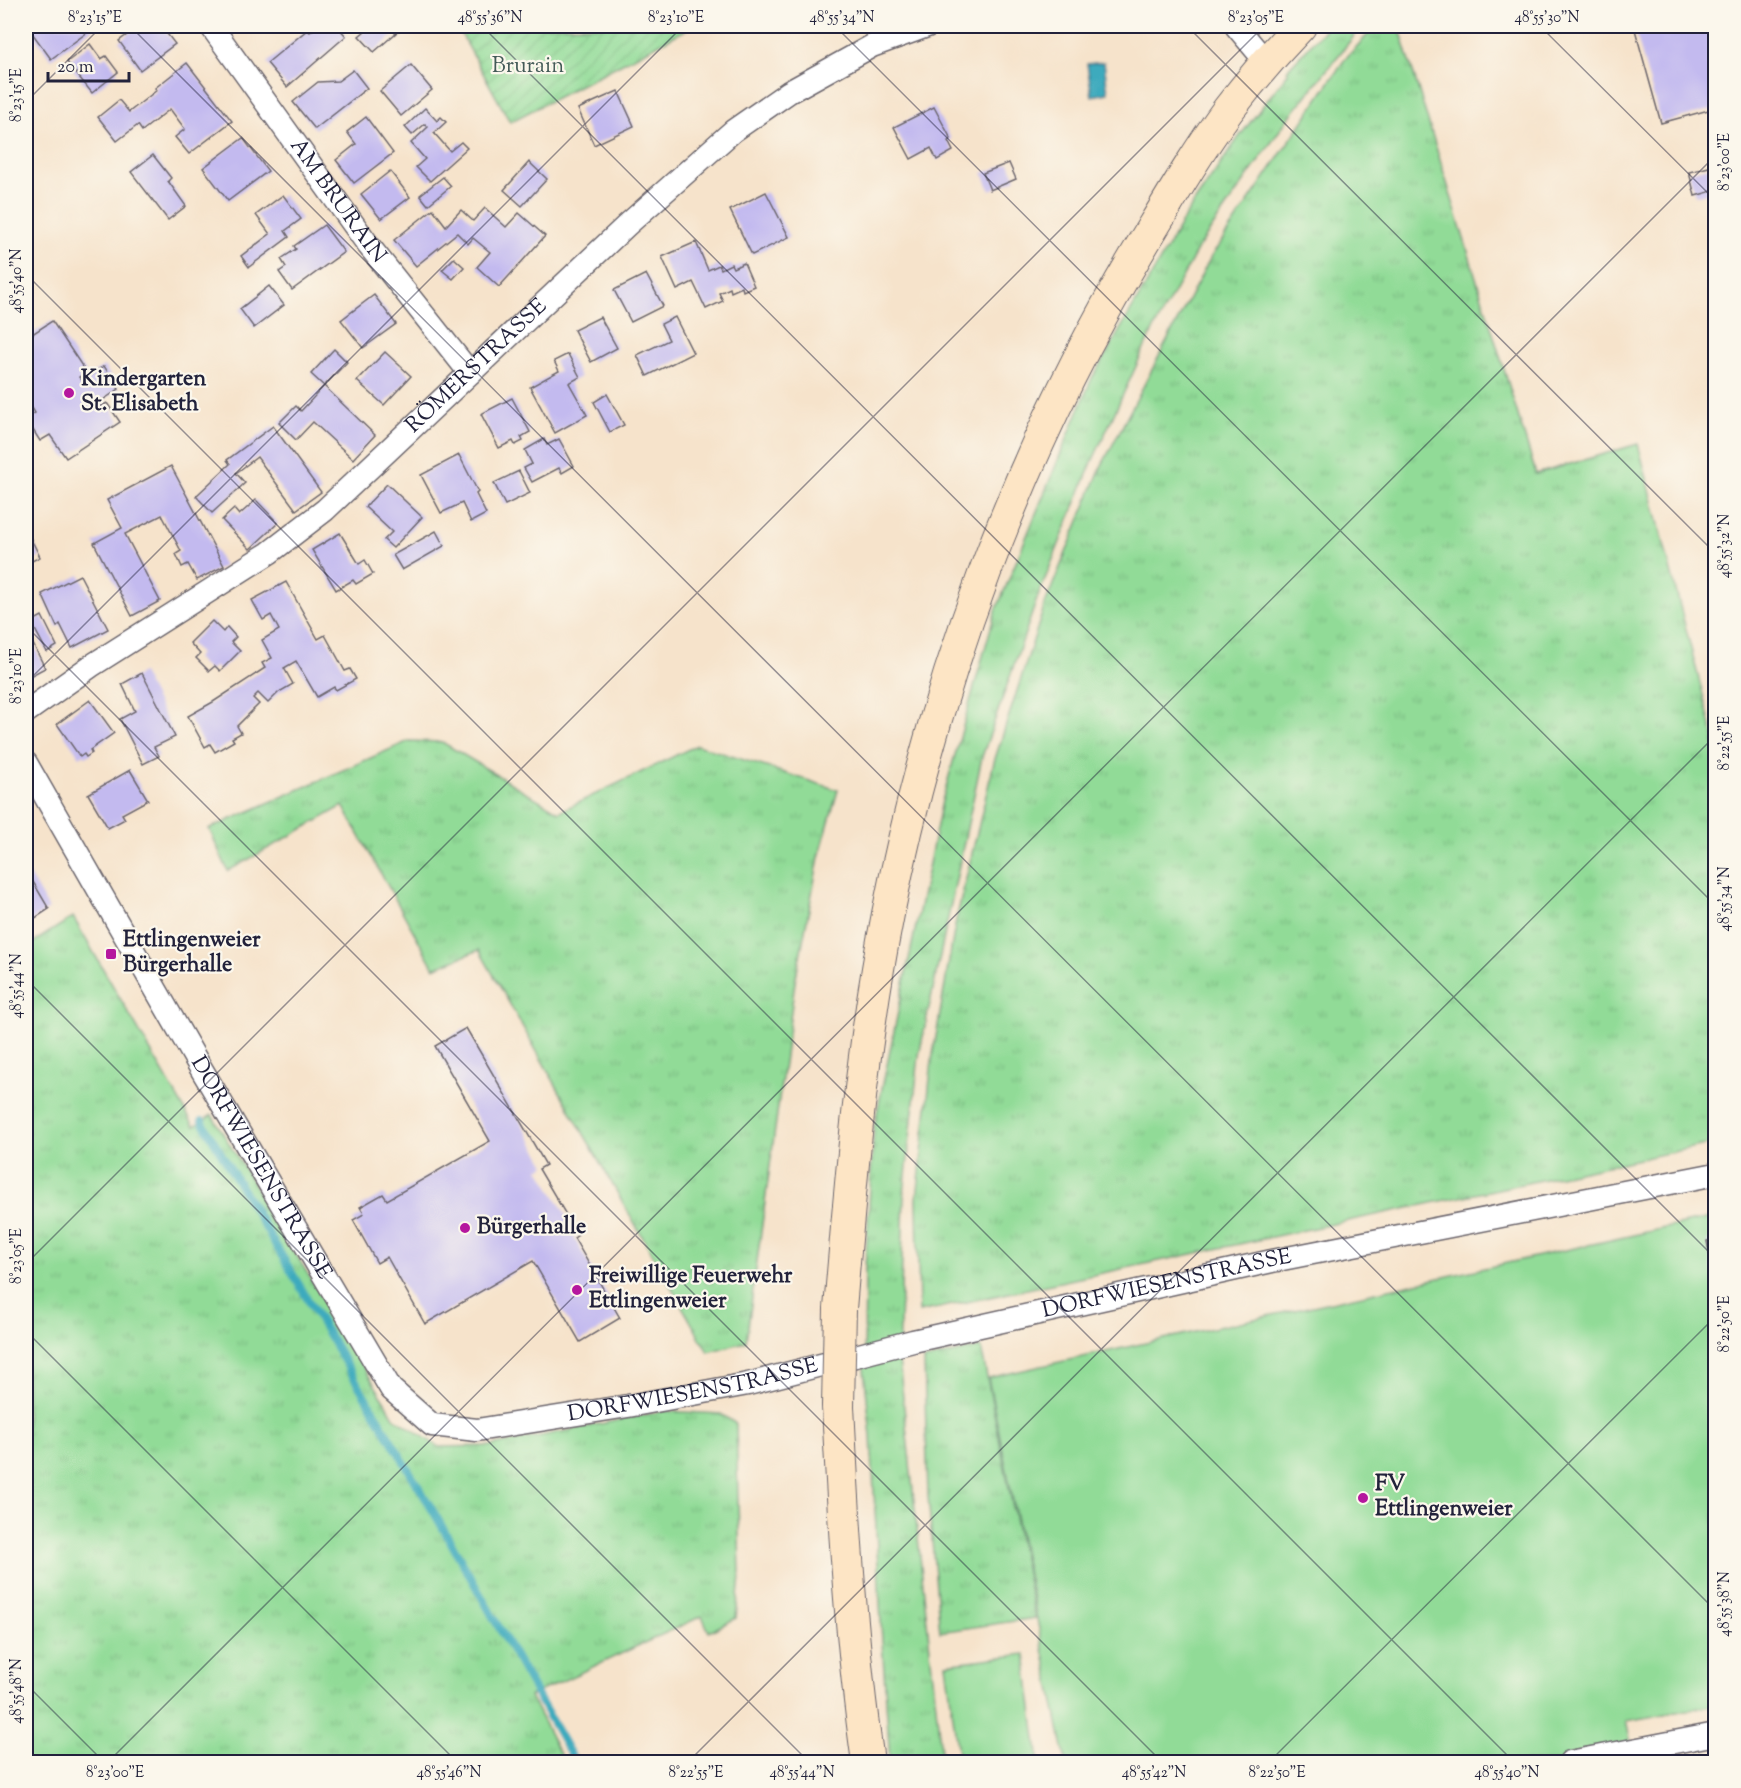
<svg xmlns="http://www.w3.org/2000/svg" width="1741" height="1788" font-family="'Sorts Mill Goudy',serif">
<defs>
<pattern id="grass-tufts" width="24" height="20" patternUnits="userSpaceOnUse" patternTransform="scale(1.5)"><rect width="24" height="20" fill="#91db97"/><path d="M3 7l-1-3M5 7V3M7 7l1-3M15 17l-1-3M17 17v-4M19 17l1-3" fill="none" stroke="#7dbc83"/></pattern>
<pattern id="garden-furrows" width="10" height="10" patternUnits="userSpaceOnUse" patternTransform="scale(1.5)"><rect width="10" height="10" fill="#91db97"/><path d="M-1 1l2-2M0 10L10 0M9 11l2-2" fill="none" stroke="#7dbc83"/></pattern>
</defs>
<rect width="100%" height="100%" fill="#fbf7ec"/>
<filter id="ink" filterUnits="userSpaceOnUse"><feTurbulence type="fractalNoise" baseFrequency=".0167" numOctaves="2"/><feDisplacementMap in="SourceGraphic" scale="12" xChannelSelector="R" yChannelSelector="G"/><feConvolveMatrix kernelMatrix="1 2 1 2 8 2 1 2 1" color-interpolation-filters="sRGB"/></filter>
<filter id="wash" filterUnits="userSpaceOnUse"><feTurbulence type="fractalNoise" baseFrequency=".008" numOctaves="4" result="noise"/><feDisplacementMap in="SourceGraphic" scale="24" xChannelSelector="R" yChannelSelector="G"/><feGaussianBlur stdDeviation="1.35" result="paint"/><feColorMatrix in="noise" values="0 0 0 0 0 0 0 0 0 0 0 0 0 0 0 0 0 1.4 0 .05"/><feComposite in="paint" operator="in"/></filter>
<g filter="url(#wash)">
<rect width="100%" height="100%" fill="#f6e3cb"/>
<g fill="url(#grass-tufts)" stroke="#5a7e69" stroke-width="1.5">
<polygon points="1328,26 1362,26 1287,120 1200,245 1149,338 1092,462 1037,599 982,757 919,1055 904,1194 899,1360 942,1762 890,1762 882,1641 871,1436 864,1370 865,1268 874,1127 942,801 995,613 1091,380 1189,210 1239,137 1288,73 1287,70"/>
<polygon points="1376,26 1399,26 1536,474 1638,444 1715,741 1715,1143 919,1312 917,1199 932,1060 956,920 994,762 1045,604 1101,467 1211,257 1345,59"/>
<polygon points="409,741 442,742 559,812 697,745 838,790 819,857 795,982 746,1342 708,1352 479,950 434,968 343,806 228,871 209,829"/>
<polygon points="73,917 194,1126 212,1115 394,1417 439,1447 491,1446 664,1411 721,1414 736,1424 740,1576 736,1618 709,1632 702,1616 530,1696 564,1762 26,1762 26,947"/>
<polygon points="981,1347 1035,1618 940,1632 928,1496 924,1360"/>
</g>
<polygon fill="url(#garden-furrows)" stroke="#5a7e69" stroke-width="1.5" points="457,26 693,26 510,122"/>
<g fill="#91db97" stroke="#5a7e69" stroke-width="1.5">
<polygon points="1715,1217 1715,1705 1626,1721 1635,1762 1066,1762 988,1378"/>
<polygon points="1025,1654 1039,1762 959,1762 946,1664"/>
</g>
<polygon fill="#3eaabd" stroke="#30667c" stroke-width="1.5" points="1104,62 1108,93 1092,96 1087,64"/>
<g fill="none" stroke-linecap="round" stroke-linejoin="round">
<polyline stroke="#3eaabd" stroke-width="8" points="202,1121 436,1516 575,1762"/>
</g>
<g id="blocks">
<g fill="#c3baef">
<polygon points="27,26 96,26 51,59"/>
<polygon points="139,26 161,26 175,44 140,70 119,41"/>
<polygon points="317,26 337,26 346,36 287,87 267,63 307,30 310,32"/>
<polygon points="371,26 404,26 374,52 359,36"/>
<polygon points="1634,26 1715,26 1716,108 1661,123"/>
<polygon points="90,44 101,59 106,56 118,72 92,93 67,62"/>
<polygon points="187,63 232,121 189,154 175,137 185,129 170,109 142,131 138,125 117,141 98,117 119,100 129,112 157,90 155,88"/>
<polygon points="411,65 432,90 401,116 380,91"/>
<polygon points="353,70 367,88 315,129 293,102 318,82 338,81"/>
<polygon points="618,91 634,126 594,145 578,109"/>
<polygon points="934,107 951,139 948,141 953,151 937,160 931,148 911,159 894,127"/>
<polygon points="425,108 437,121 441,117 446,122 434,133 450,151 461,142 467,148 430,181 416,167 425,159 411,143 428,127 425,124 412,135 405,127"/>
<polygon points="366,117 393,153 354,183 336,160 356,144 347,132"/>
<polygon points="243,138 268,171 228,201 203,168"/>
<polygon points="153,155 171,178 168,181 186,206 168,220 131,172"/>
<polygon points="529,162 547,179 522,206 504,190"/>
<polygon points="1009,163 1016,179 990,190 983,173"/>
<polygon points="1713,166 1716,174 1716,190 1695,196 1689,172"/>
<polygon points="390,171 410,197 381,219 361,194"/>
<polygon points="443,177 451,186 428,205 420,195"/>
<polygon points="766,192 789,237 752,255 730,210"/>
<polygon points="283,195 301,219 285,231 289,237 249,267 241,256 270,234 256,215"/>
<polygon points="485,208 506,227 519,213 545,236 499,287 477,267 490,252 473,238 468,244 457,233 416,266 394,240 433,209 446,226 461,210 473,221"/>
<polygon points="324,225 344,252 292,290 279,272 286,267 281,259 296,249 294,246"/>
<polygon points="696,242 708,270 719,265 721,269 731,264 733,268 744,263 754,286 743,291 742,287 731,292 730,288 719,293 723,301 706,309 693,282 677,290 662,257"/>
<polygon points="454,258 464,267 453,279 442,270"/>
<polygon points="646,274 663,306 631,322 614,290"/>
<polygon points="269,286 284,305 254,328 240,309"/>
<polygon points="374,295 396,324 363,348 341,320"/>
<polygon points="600,317 617,348 591,362 574,330"/>
<polygon points="675,317 693,353 647,376 637,355 669,340 661,324"/>
<polygon points="52,321 86,372 79,377 82,380 104,366 119,389 97,404 100,407 107,403 120,422 66,458 50,435 40,441 26,419 35,413 26,398 26,345 29,343 26,338"/>
<polygon points="334,349 347,362 324,386 311,374"/>
<polygon points="385,352 411,376 384,405 357,381"/>
<polygon points="568,354 580,377 569,383 587,415 555,433 530,387 559,371 554,361"/>
<polygon points="324,386 375,435 353,459 313,422 296,440 279,423 296,406 301,411"/>
<polygon points="607,394 624,425 610,432 594,402"/>
<polygon points="512,398 530,432 521,437 523,441 515,445 513,441 499,448 481,414"/>
<polygon points="273,426 321,492 296,510 257,457 236,473 245,483 212,513 196,496 230,464 227,460"/>
<polygon points="544,439 547,445 559,439 574,466 562,473 559,468 532,482 524,468 532,464 525,450"/>
<polygon points="459,455 478,492 476,494 486,514 471,522 462,503 441,513 421,475"/>
<polygon points="171,466 224,566 197,580 188,564 182,567 176,554 181,551 162,515 125,534 160,601 132,616 94,543 122,528 107,500"/>
<polygon points="519,471 530,493 505,505 494,483"/>
<polygon points="387,484 422,517 393,548 384,540 392,532 365,507"/>
<polygon points="256,500 278,523 250,549 222,520 234,509 239,515"/>
<polygon points="436,531 444,546 402,570 393,555"/>
<polygon points="340,533 359,564 365,560 373,574 356,584 353,580 336,590 312,550"/>
<polygon points="29,535 40,557 26,564 26,537"/>
<polygon points="80,575 108,629 72,648 60,624 57,627 42,594"/>
<polygon points="26,581 34,597 26,601"/>
<polygon points="286,582 318,639 325,635 345,671 350,669 356,679 336,690 334,687 317,697 296,661 284,668 293,684 279,692 268,703 258,693 253,698 259,704 237,726 241,733 232,738 234,741 215,752 210,744 205,747 188,716 213,702 265,668 262,663 272,658 262,640 279,630 271,615 263,620 252,600"/>
<polygon points="42,616 57,646 47,652 31,622"/>
<polygon points="212,621 223,632 227,627 236,637 231,642 240,651 220,671 215,666 209,671 196,658 200,654 190,643"/>
<polygon points="26,630 45,668 26,678"/>
<polygon points="142,673 175,737 154,747 159,756 143,764 120,719 135,711 122,684"/>
<polygon points="90,700 114,733 90,750 92,753 86,757 84,754 80,757 57,724"/>
<polygon points="130,770 148,800 122,814 125,819 108,828 88,794"/>
<polygon points="26,870 49,909 26,924"/>
<polygon points="466,1028 546,1165 539,1169 578,1235 574,1238 620,1318 580,1342 533,1261 425,1324 387,1257 377,1263 353,1220 364,1214 360,1207 383,1194 387,1200 490,1141 435,1046"/>
<polygon points="1716,1239 1716,1279 1714,1279 1707,1241"/>
</g>
</g>
</g>
<g filter="url(#ink)">
<use href="#blocks" fill-opacity="0" stroke="#6c666d" stroke-width="1.5"/>
<g fill="none" stroke-linecap="round" stroke-linejoin="round">
<g stroke="#6c666d" stroke-width="25">
<g id="minor">
<path id="s1" d="M 211,26 L 369,246 L 470,373"/>
<polyline points="1236,26 1267,63"/>
<path id="s2" d="M 26,712 L 91,666 L 269,553 L 325,510 L 627,225 L 733,131 L 789,92 L 872,46 L 927,26"/>
<path id="s3" d="M 26,763 L 199,1065 L 391,1389 L 432,1425 L 477,1430 L 628,1406 L 748,1384 L 913,1341 L 1272,1261 L 1716,1174"/>
<polyline points="1570,1762 1716,1734"/>
</g>
</g>
<g stroke="#6c666d" stroke-width="34">
<g id="secondary">
<path d="M 840,1309 C 851,1177 862,1045 888,914 C 934,683 1017,454 1138,252 C 1167,204 1195,155 1228,110 C 1250,81 1275,52 1300,26"/>
<path d="M 838,1406 C 844,1525 851,1644 868,1762"/>
</g>
</g>
<use href="#minor" stroke="#fff" stroke-width="22"/>
<use href="#secondary" stroke="#fde5c5" stroke-width="32"/>
<g stroke="#6c666d" stroke-width="34" stroke-linecap="butt">
<polyline id="secondary-bridge" points="838,1406 840,1309"/>
</g>
<use href="#secondary-bridge" stroke="#fde5c5" stroke-width="32"/>
</g>
</g>
<path fill="none" stroke="#22223b" stroke-width="1.5" stroke-opacity="0.45" d="M 130,26 L 1716,1611M 482,26 L 1716,1259M 835,26 L 1716,906M 1187,26 L 1716,554M 1540,26 L 1716,201M 26,102 L 102,26M 26,274 L 1514,1762M 26,626 L 1162,1762M 26,683 L 683,26M 26,979 L 809,1762M 26,1264 L 1264,26M 26,1331 L 457,1762M 26,1684 L 104,1762M 108,1762 L 1716,155M 688,1762 L 1716,735M 1269,1762 L 1716,1316"/>
<g fill="#b5179e" stroke="#fbf7ec" stroke-width="2">
<circle cx="69" cy="393" r="6"/>
<rect x="105" y="948" width="12" height="12" rx="3"/>
<circle cx="465" cy="1228" r="6"/>
<circle cx="577" cy="1290" r="6"/>
<circle cx="1363" cy="1498" r="6"/>
</g>
<g text-anchor="middle" dominant-baseline="central" stroke-width="4.5" stroke-linejoin="round" paint-order="stroke">
<g font-size="22" fill="#435a57" stroke="#fbf7ec">
<text x="528" y="67">Brurain</text>
</g>
<g font-size="22" fill="#22223b" stroke="#fbf7ec">
<text stroke="none"><textPath href="#s1" startOffset="216">AM BRURAIN</textPath></text>
<text stroke="none"><textPath href="#s2" startOffset="570">RÖMERSTRASSE</textPath></text>
<text stroke="none"><textPath href="#s3" startOffset="468">DORFWIESENSTRASSE</textPath></text>
<text stroke="none"><textPath href="#s3" startOffset="1530">DORFWIESENSTRASSE</textPath></text>
<text stroke="none"><textPath href="#s3" startOffset="1044">DORFWIESENSTRASSE</textPath></text>
</g>
<g font-size="22" font-weight="bold" fill="#22223b" stroke="#fbf7ec" text-anchor="start">
<text x="81" y="380">Kindergarten<tspan x="81" dy="25">St. Elisabeth</tspan></text>
<text x="123" y="941">Ettlingenweier<tspan x="123" dy="25">Bürgerhalle</tspan></text>
<text x="477" y="1228">Bürgerhalle</text>
<text x="589" y="1277">Freiwillige Feuerwehr<tspan x="589" dy="25">Ettlingenweier</tspan></text>
<text x="1375" y="1485">FV<tspan x="1375" dy="25">Ettlingenweier</tspan></text>
</g>
</g>
<rect width="1741" height="1788" fill="none" stroke="#fbf7ec" stroke-width="66"/>
<path d="M48 72v9h81v-9" fill="none" stroke="#22223b" stroke-width="3"/>
<text x="57" y="72" font-size="18" fill="#22223b" stroke="#fbf7ec" stroke-width="4.5" paint-order="stroke">20 m</text>
<rect x="33" y="33" width="1675" height="1722" fill="none" stroke="#22223b" stroke-width="2"/>
<g font-size="15" text-anchor="middle" fill="#22223b">
<text x="95" y="22">8°23'15"E</text>
<text x="490" y="22">48°55'36"N</text>
<text x="676" y="22">8°23'10"E</text>
<text x="842" y="22">48°55'34"N</text>
<text x="1256" y="22">8°23'05"E</text>
<text x="1547" y="22">48°55'30"N</text>
<text transform="translate(16 95) rotate(-90)" y="5">8°23'15"E</text>
<text transform="translate(1724 162) rotate(-90)" y="5">8°23'00"E</text>
<text transform="translate(16 281) rotate(-90)" y="5">48°55'40"N</text>
<text transform="translate(1724 546) rotate(-90)" y="5">48°55'32"N</text>
<text transform="translate(16 676) rotate(-90)" y="5">8°23'10"E</text>
<text transform="translate(1724 743) rotate(-90)" y="5">8°22'55"E</text>
<text transform="translate(1724 899) rotate(-90)" y="5">48°55'34"N</text>
<text transform="translate(16 986) rotate(-90)" y="5">48°55'44"N</text>
<text transform="translate(16 1256) rotate(-90)" y="5">8°23'05"E</text>
<text transform="translate(1724 1324) rotate(-90)" y="5">8°22'50"E</text>
<text transform="translate(1724 1604) rotate(-90)" y="5">48°55'38"N</text>
<text transform="translate(16 1691) rotate(-90)" y="5">48°55'48"N</text>
<text x="115" y="1777">8°23'00"E</text>
<text x="449" y="1777">48°55'46"N</text>
<text x="696" y="1777">8°22'55"E</text>
<text x="802" y="1777">48°55'44"N</text>
<text x="1154" y="1777">48°55'42"N</text>
<text x="1277" y="1777">8°22'50"E</text>
<text x="1507" y="1777">48°55'40"N</text>
</g>
</svg>
